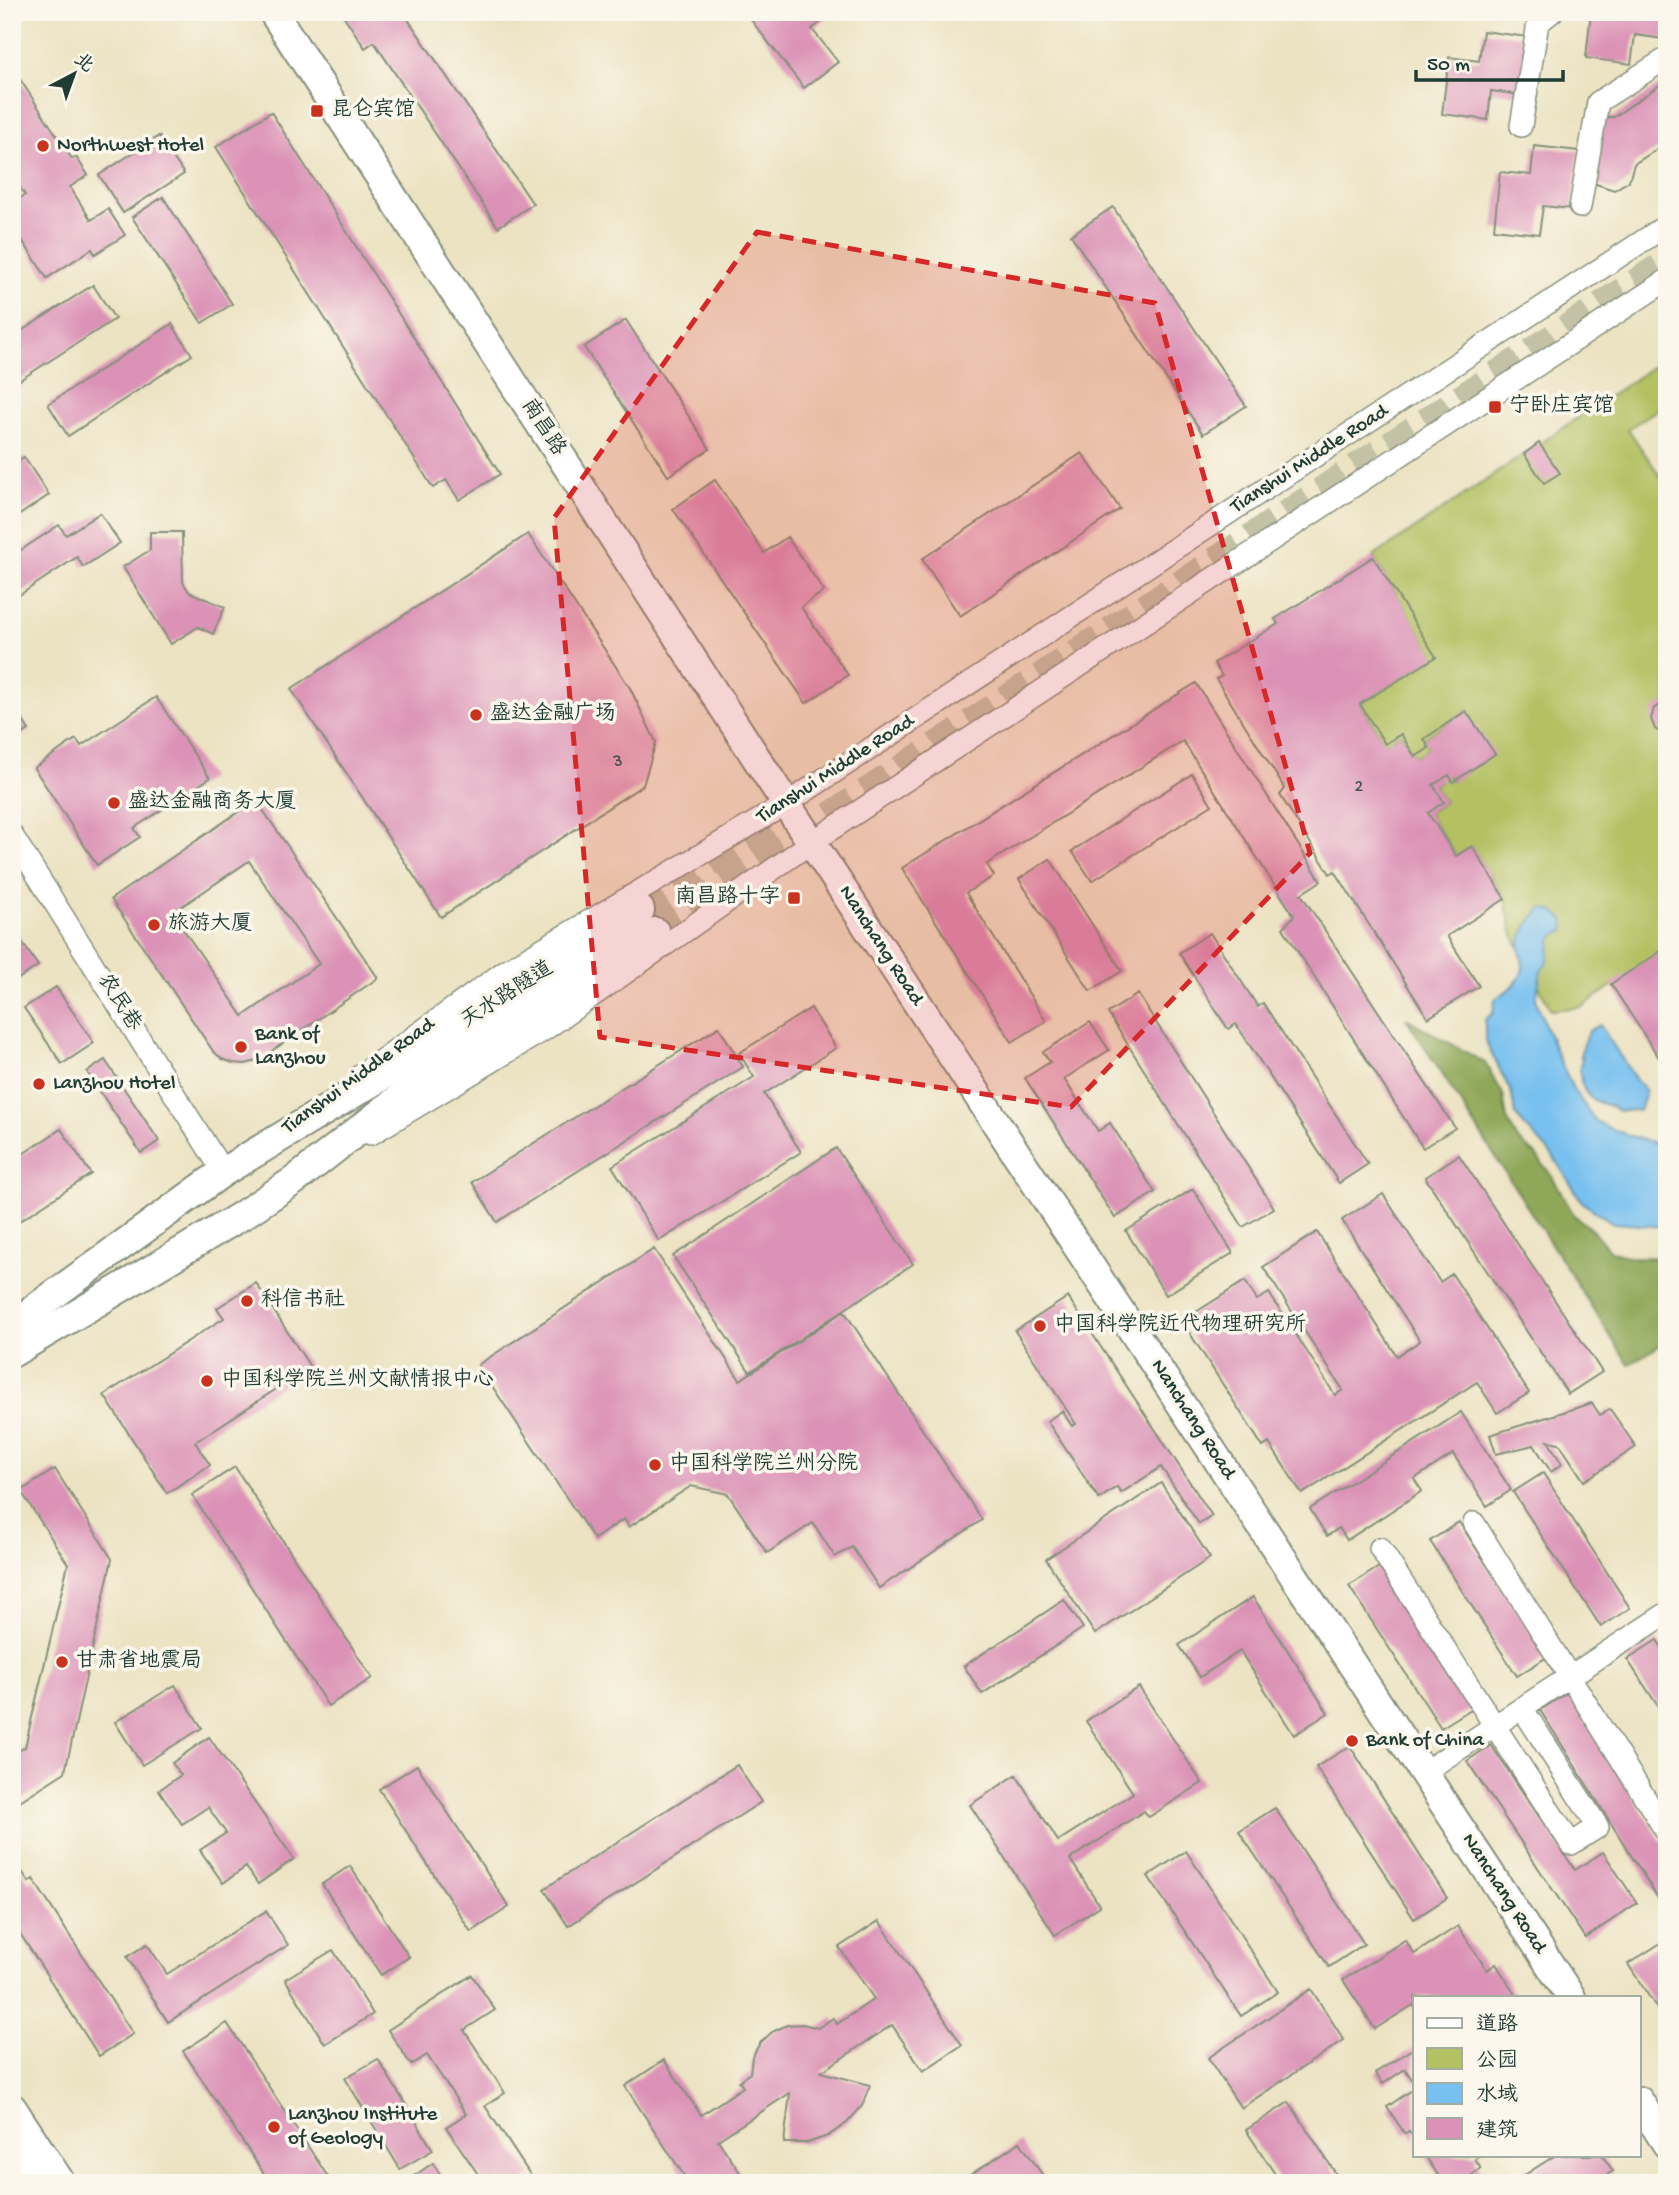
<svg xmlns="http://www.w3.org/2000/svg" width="1679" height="2195" font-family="'Gochi Hand','LXGW WenKai TC',sans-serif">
<rect width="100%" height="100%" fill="#fbf7ec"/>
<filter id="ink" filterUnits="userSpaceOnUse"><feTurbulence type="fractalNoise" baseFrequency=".0143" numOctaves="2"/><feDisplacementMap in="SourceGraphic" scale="14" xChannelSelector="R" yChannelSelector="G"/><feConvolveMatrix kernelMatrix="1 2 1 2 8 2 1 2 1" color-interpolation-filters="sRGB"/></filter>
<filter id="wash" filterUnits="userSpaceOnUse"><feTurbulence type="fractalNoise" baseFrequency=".00686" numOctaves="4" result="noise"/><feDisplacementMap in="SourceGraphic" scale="28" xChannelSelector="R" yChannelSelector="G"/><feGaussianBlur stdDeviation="1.57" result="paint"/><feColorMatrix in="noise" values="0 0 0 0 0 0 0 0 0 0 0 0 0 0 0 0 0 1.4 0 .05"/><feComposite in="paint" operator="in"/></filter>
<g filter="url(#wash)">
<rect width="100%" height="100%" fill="#ece3c3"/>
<polygon fill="#b4c163" stroke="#6a7f4c" stroke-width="2" points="1661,361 1667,369 1667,403 1628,429 1667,486 1667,947 1582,1007 1551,1010 1513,935 1505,899 1472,847 1456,856 1428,813 1444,802 1433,785 1449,775 1453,781 1466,711 1424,739 1429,748 1415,757 1401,734 1385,744 1360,704 1435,657 1373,557"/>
<polygon fill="#8fa759" stroke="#577246" stroke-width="2" points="1406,1018 1485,1063 1503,1094 1507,1119 1518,1140 1535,1154 1551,1175 1574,1215 1593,1231 1610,1251 1629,1257 1667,1258 1667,1341 1629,1365"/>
<g fill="#77c0ef" stroke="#4b7e92" stroke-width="2">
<path d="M 1542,908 L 1554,911 L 1564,919 L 1565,930 L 1555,935 L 1551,941 L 1548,961 L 1541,971 L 1536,1000 L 1552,1043 L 1573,1089 L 1597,1123 L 1630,1136 L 1667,1146 L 1667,1227 L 1613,1223 L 1583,1203 L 1552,1155 L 1515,1115 L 1512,1094 L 1485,1040 L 1485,1020 L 1493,1013 L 1495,999 C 1507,991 1522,982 1523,967 C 1523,960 1519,952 1520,945 C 1523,929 1532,919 1542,908 Z"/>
<path d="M 1600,1025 L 1636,1080 C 1648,1092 1647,1095 1639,1110 L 1618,1111 C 1607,1102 1609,1107 1598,1102 C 1580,1095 1578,1074 1582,1058 L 1580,1055 L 1589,1031 Z"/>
</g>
<g id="blocks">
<g fill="#db92b6" fill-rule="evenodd">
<polygon points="341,12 394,12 399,19 405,15 533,204 498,227 374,42 365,48"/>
<polygon points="745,12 834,12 812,29 838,62 804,88"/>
<polygon points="1591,12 1667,12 1664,39 1635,35 1631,64 1586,58"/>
<polygon points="1483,31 1528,37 1521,95 1491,91 1488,120 1442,114 1449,57 1479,61"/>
<polygon points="12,67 72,159 76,157 88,175 70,187 91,220 108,209 125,235 95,254 92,249 47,278 12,225 12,203 25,195 12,175"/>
<polygon points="1667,80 1667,143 1634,164 1629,181 1614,190 1593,183 1605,117 1614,117"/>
<polygon points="271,112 500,474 459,500 446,480 433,488 216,147"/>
<polygon points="159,136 184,174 123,213 99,175"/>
<polygon points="1534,146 1579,151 1572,209 1543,206 1539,234 1494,229 1500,172 1531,175"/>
<polygon points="163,197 232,304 202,323 132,217"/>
<polygon points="1113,207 1246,406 1203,434 1071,235"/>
<polygon points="93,285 115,319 12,385 12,337"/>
<polygon points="626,320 710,449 668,476 584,347"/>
<polygon points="172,324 192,355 68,436 48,404"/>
<polygon points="1539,443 1560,473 1544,483 1524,454"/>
<polygon points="1082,453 1120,509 960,616 922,559"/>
<polygon points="24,457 49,495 12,520 12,465"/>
<polygon points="715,480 764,553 787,537 824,591 801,607 848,675 806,703 673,509"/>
<polygon points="100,513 120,543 83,567 77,557 12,600 12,556 59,525 66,535"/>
<polygon points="150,532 182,532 183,582 189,592 225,607 213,634 198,627 171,644 123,567 150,550"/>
<polygon points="528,534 630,688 656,742 643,785 441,917 291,689"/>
<polygon points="1373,557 1436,657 1360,704 1385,744 1401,734 1415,757 1429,748 1424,739 1466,711 1495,754 1453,782 1449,775 1433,785 1444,802 1428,813 1456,856 1472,846 1505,899 1447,936 1479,986 1428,1018 1335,871 1330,874 1280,795 1285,789 1216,679 1222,676 1214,663 1278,624 1275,619"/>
<polygon points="1196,683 1321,881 1301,894 1455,1128 1423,1148 1283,928 1294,916 1183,741 987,864 994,876 966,893 1046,1021 1012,1042 902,868"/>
<polygon points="156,697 210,778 134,828 140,837 97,865 34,768 76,739 81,746"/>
<polygon points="1667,702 1667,734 1664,734 1655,729 1651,719 1654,708"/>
<polygon points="12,704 29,730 12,741"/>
<polygon points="1192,774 1212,805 1092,881 1072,851"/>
<path d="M 256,800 L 378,978 L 257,1061 L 245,1064 L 233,1063 L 222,1059 L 213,1051 L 111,899 ZM 249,861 L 319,964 L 243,1016 L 172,913 Z"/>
<polygon points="1050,859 1122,971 1090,991 1019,879"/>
<polygon points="12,927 38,966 12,983"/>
<polygon points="1210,933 1258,1007 1263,1003 1368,1164 1339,1183 1236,1024 1228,1029 1179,953"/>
<polygon points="1667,947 1667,1070 1611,984"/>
<polygon points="56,987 94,1043 62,1064 24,1008"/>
<polygon points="1138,994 1274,1208 1243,1227 1108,1013"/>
<polygon points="811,1008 836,1048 764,1094 801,1152 659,1241 612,1166 754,1077 739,1053"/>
<polygon points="1090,1022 1109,1050 1064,1079 1098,1131 1110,1123 1155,1192 1115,1218 1025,1078 1050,1062 1043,1052"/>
<polygon points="719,1027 743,1067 497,1222 472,1182"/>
<polygon points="105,1060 159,1141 141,1153 87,1072"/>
<polygon points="61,1129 91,1174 12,1226 12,1161"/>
<polygon points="836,1148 913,1264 750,1372 673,1256"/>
<polygon points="1459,1155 1602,1372 1568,1394 1425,1177"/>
<polygon points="1193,1189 1233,1253 1166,1295 1126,1231"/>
<polygon points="1383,1194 1440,1282 1452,1274 1529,1393 1497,1413 1477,1382 1302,1494 1269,1443 1263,1447 1182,1321 1245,1281 1257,1300 1269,1293 1335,1395 1343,1390 1263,1267 1317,1232 1397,1356 1420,1341 1342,1220"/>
<polygon points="654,1249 740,1380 844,1311 982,1520 879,1588 852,1547 835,1557 813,1523 767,1553 728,1494 691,1486 629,1527 624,1519 594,1539 478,1365"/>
<polygon points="256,1283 310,1367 195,1442 210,1465 167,1493 104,1395 224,1318 217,1308"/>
<polygon points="1068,1297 1212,1516 1199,1524 1161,1467 1121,1493 1117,1487 1099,1499 1047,1421 1062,1411 1072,1426 1076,1424 1015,1331"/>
<polygon points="1592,1403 1600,1415 1610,1409 1636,1447 1584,1481 1559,1443 1548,1441 1562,1464 1551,1472 1534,1445 1496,1454 1490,1435"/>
<polygon points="1461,1412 1511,1490 1487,1506 1453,1454 1414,1479 1422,1491 1347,1540 1339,1528 1327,1536 1310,1509"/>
<polygon points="235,1467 372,1678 328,1706 192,1495"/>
<polygon points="55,1469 112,1559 65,1772 12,1806 12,1755 25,1747 68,1564 21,1491"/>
<polygon points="1543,1473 1630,1608 1601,1627 1513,1492"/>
<polygon points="1161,1483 1210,1558 1095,1634 1046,1559"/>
<polygon points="1459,1522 1547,1657 1517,1676 1430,1541"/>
<polygon points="1379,1567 1471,1709 1441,1728 1349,1586"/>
<polygon points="1253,1597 1328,1713 1294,1735 1240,1651 1200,1677 1179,1645"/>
<polygon points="1064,1600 1083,1628 982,1694 964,1666"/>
<polygon points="1657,1640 1667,1655 1667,1720 1627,1659"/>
<polygon points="175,1685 202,1728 142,1765 115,1722"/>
<polygon points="1139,1687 1202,1783 1149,1817 1144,1811 1070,1859 1100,1906 1055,1935 970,1805 1016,1775 1058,1841 1133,1793 1086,1721"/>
<polygon points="1567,1693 1667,1850 1667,1899 1661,1903 1540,1710"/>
<polygon points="209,1737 294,1859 258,1884 246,1867 223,1883 200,1850 226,1833 208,1807 182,1824 159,1790 181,1775 172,1763"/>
<polygon points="1491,1745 1575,1870 1603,1852 1637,1903 1585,1938 1467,1761"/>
<polygon points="1350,1746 1447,1898 1414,1919 1316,1767"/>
<polygon points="417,1765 509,1907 471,1932 379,1789"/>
<polygon points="737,1765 761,1802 568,1926 544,1889"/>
<polygon points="1275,1808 1364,1944 1329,1967 1239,1831"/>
<polygon points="1186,1851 1278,1992 1241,2016 1148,1876"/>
<polygon points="350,1866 409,1957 381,1975 322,1884"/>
<polygon points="19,1867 29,1882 33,1879 133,2034 99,2056 12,1921 12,1871"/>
<polygon points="266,1911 288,1945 168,2022 127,1957 147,1944 167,1974"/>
<polygon points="879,1921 962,2045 923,2071 892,2025 821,2072 870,2085 862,2106 847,2123 828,2136 807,2143 784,2143 790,2093 718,2140 747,2183 689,2183 625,2086 664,2060 701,2115 743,2087 739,2081 750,2073 752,2057 760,2043 772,2032 787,2025 803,2024 818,2028 833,2018 837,2024 874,1999 839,1947"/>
<polygon points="1458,1926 1487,1970 1496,1964 1517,1997 1415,1997 1415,2008 1413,2005 1375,2029 1343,1980 1405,1940 1414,1954"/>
<polygon points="1667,1939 1667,2024 1628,1964"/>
<polygon points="333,1950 373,2014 325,2044 285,1979"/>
<polygon points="472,1975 495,2010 464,2030 505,2093 485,2106 531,2176 521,2183 484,2183 446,2127 466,2114 427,2055 411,2065 388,2030"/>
<polygon points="1311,1989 1344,2040 1241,2108 1208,2058"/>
<polygon points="227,2023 332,2183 270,2183 183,2051"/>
<polygon points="1414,2048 1415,2084 1405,2069 1383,2084 1375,2073"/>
<polygon points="378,2059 433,2150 400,2169 345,2078"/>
<polygon points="1415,2088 1415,2140 1409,2131 1405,2134 1387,2107"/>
<polygon points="1289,2102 1342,2183 1281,2183 1246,2130"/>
<polygon points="1020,2142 1048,2183 958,2183"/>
<polygon points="1425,2155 1481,2155 1475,2159 1481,2169 1460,2183 1443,2183"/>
<polygon points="1556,2155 1602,2155 1613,2171 1594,2183 1512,2183"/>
<polygon points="433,2163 446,2183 404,2183"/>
</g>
</g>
</g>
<g filter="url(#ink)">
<use href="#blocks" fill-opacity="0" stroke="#86907c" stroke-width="2"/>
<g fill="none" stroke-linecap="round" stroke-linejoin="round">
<g stroke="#c3c2a6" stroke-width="28" stroke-dasharray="28 14" stroke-linecap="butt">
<polyline points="640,910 784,815"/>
<polyline points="655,932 1667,262"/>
</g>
<g stroke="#86907c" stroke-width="24">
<g id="minor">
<polyline points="1521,126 1538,23 1552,12"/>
<polyline points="1580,207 1598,102 1667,58"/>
<polyline points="12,835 223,1172"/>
<polyline points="361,1075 505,971 786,804 1667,225"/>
<polyline points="371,1134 544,1030 812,842 1667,280"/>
<polyline points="1474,1523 1667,1833"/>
<polyline points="1380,1548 1571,1844 1598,1827 1522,1708"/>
<polyline points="1424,1772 1667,1613"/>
</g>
</g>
<g stroke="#86907c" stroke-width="32">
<g id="major">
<polyline points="273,12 768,776 1571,1997"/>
<polyline points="12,1325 223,1172 422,1052 640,910"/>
<polyline points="12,1353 241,1216 295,1180 434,1071 655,932"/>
<polyline points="1639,2101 1667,2144"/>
<polyline points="12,2108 61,2183"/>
<polyline points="12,2152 32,2183"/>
</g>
</g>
<use href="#minor" stroke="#fff" stroke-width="21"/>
<use href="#major" stroke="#fff" stroke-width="28"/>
</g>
</g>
<path fill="#d62828" fill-opacity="0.2" stroke="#d62828" stroke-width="5" stroke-dasharray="14 9" stroke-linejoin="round" d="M 757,232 L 1155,303 L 1310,853 L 1071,1107 L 600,1037 L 554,518 Z"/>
<g fill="#c8321e" stroke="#fbf7ec" stroke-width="2.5">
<rect x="310" y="104" width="14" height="14" rx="3.5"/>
<circle cx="43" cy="146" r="7"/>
<rect x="1488" y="400" width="14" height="14" rx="3.5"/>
<circle cx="476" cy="715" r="7"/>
<circle cx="114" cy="803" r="7"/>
<rect x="787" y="891" width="14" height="14" rx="3.5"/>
<circle cx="154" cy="925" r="7"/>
<circle cx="241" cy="1047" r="7"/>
<circle cx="39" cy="1084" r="7"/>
<circle cx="247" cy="1301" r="7"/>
<circle cx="1040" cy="1326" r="7"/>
<circle cx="207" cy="1381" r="7"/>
<circle cx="655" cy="1465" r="7"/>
<circle cx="62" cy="1662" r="7"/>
<circle cx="1352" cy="1741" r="7"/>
<circle cx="274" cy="2127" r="7"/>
</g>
<g text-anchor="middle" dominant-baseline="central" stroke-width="7" stroke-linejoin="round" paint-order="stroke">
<g font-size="18" fill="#4e5254">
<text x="618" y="762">3</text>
<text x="1359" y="787">2</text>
</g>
<g font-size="21" fill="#1f3d34" stroke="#fbf7ec" text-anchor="start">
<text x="331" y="111">昆仑宾馆</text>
<text x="57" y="146">Northwest Hotel</text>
<text x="1509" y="407">宁卧庄宾馆</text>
<text x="490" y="715">盛达金融广场</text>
<text x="128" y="803">盛达金融商务大厦</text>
<text x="780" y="898" text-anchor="end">南昌路十字</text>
<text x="168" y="925">旅游大厦</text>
<text x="255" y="1035">Bank of<tspan x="255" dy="24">Lanzhou</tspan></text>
<text x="53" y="1084">Lanzhou Hotel</text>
<text x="261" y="1301">科信书社</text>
<text x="1054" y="1326">中国科学院近代物理研究所</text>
<text x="221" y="1381">中国科学院兰州文献情报中心</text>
<text x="669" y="1465">中国科学院兰州分院</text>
<text x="76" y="1662">甘肃省地震局</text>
<text x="1366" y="1741">Bank of China</text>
<text x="288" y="2115">Lanzhou Institute<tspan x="288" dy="24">of Geology</tspan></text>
</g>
<g font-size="21" fill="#1f3d34" stroke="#fbf7ec">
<text transform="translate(542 428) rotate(57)">南昌路</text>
<text transform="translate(1310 460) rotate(-33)">Tianshui Middle Road</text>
<text transform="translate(836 770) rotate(-33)">Tianshui Middle Road</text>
<text transform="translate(880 946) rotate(57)">Nanchang Road</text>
<text transform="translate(508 996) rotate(-33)">天水路隧道</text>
<text transform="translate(118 1003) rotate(58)">农民巷</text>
<text transform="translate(359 1077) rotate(-36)">Tianshui Middle Road</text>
<text transform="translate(1192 1420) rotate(57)">Nanchang Road</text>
<text transform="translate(1503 1894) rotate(57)">Nanchang Road</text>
</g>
</g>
<rect width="1679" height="2195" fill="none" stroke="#fbf7ec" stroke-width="42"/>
<rect x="1413" y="1996" width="228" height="161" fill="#fbf7ec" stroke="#a3ada2" stroke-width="2"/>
<rect x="1427" y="2018" width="35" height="10" fill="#ffffff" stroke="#a3ada2" stroke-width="2"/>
<text x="1476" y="2030" font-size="21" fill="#1f3d34">道路</text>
<rect x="1427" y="2048" width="35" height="21" fill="#b4c163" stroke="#a3ada2" stroke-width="2"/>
<text x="1476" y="2066" font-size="21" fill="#1f3d34">公园</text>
<rect x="1427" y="2083" width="35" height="21" fill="#77c0ef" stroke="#a3ada2" stroke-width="2"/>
<text x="1476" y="2100" font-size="21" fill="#1f3d34">水域</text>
<rect x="1427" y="2118" width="35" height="21" fill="#db92b6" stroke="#a3ada2" stroke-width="2"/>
<text x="1476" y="2136" font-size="21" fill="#1f3d34">建筑</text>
<g transform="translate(74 74) rotate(41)" stroke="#fbf7ec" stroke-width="5" paint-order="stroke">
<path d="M0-5L12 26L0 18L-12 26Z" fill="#1f3d34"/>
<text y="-10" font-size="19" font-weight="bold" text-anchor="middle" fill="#1f3d34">北</text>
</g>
<path d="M1416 70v10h147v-10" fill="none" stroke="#1f3d34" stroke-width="3.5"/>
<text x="1427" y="70" font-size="21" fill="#1f3d34" stroke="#fbf7ec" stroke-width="5" paint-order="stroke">50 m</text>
</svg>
